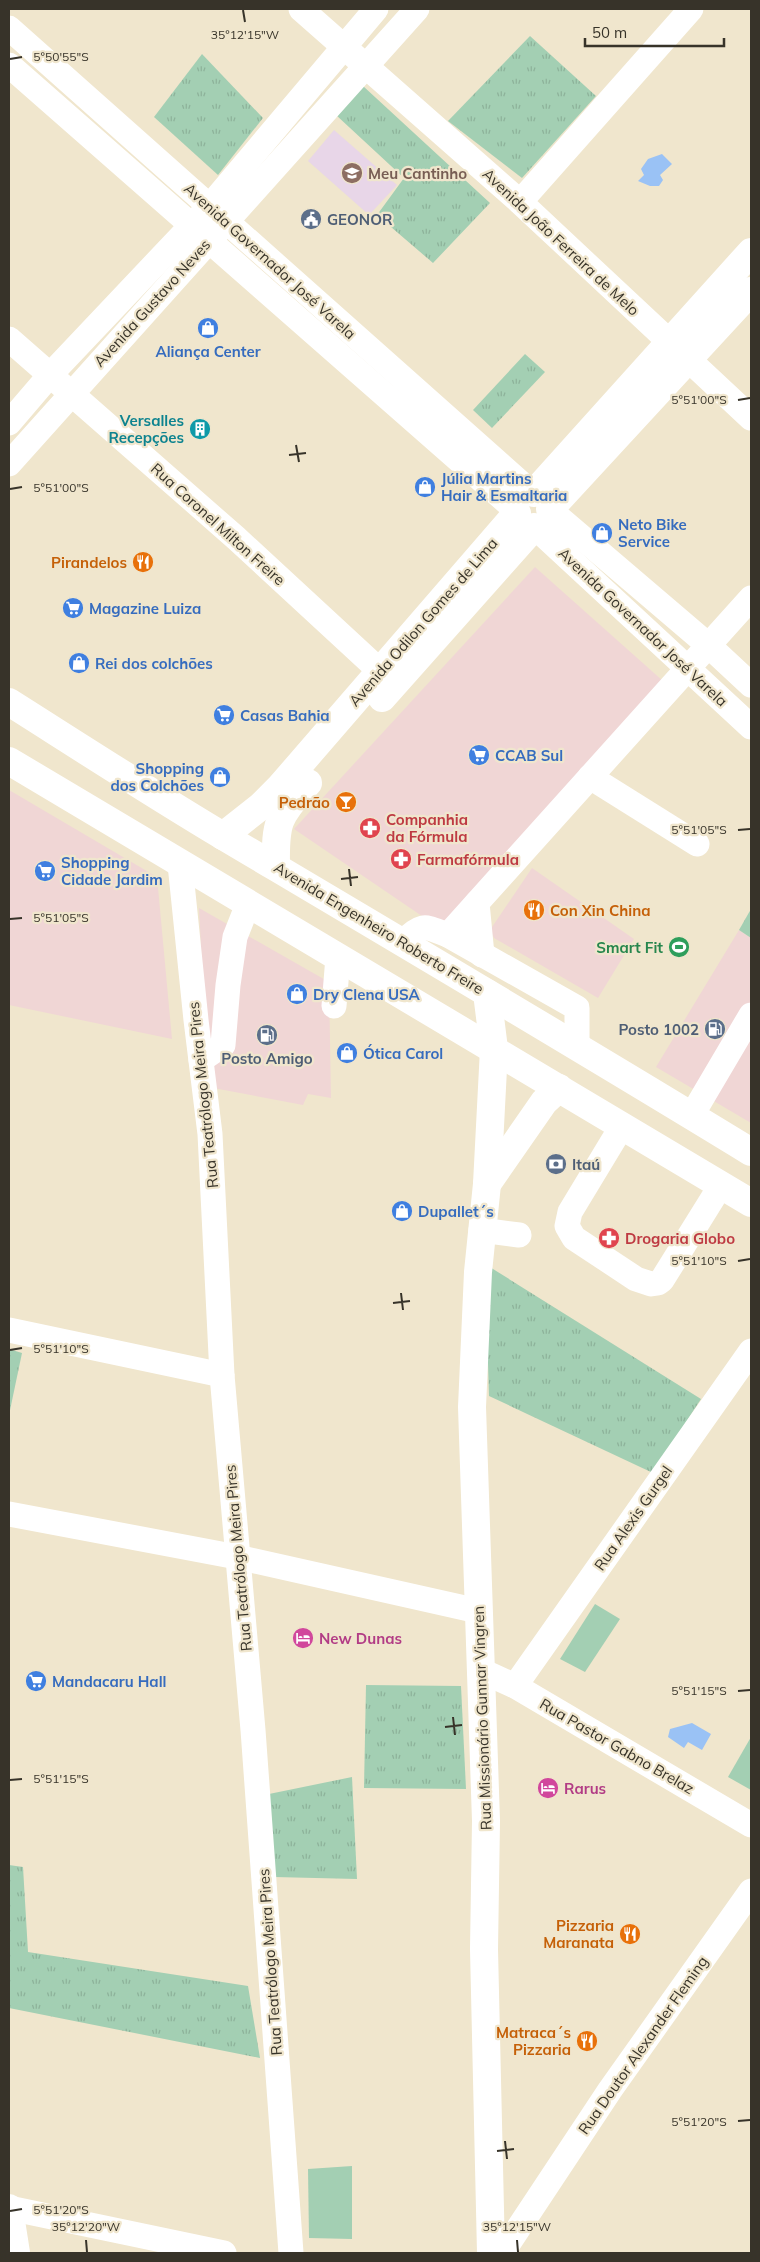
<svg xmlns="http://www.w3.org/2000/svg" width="760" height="2262" font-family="Mulish,sans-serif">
<defs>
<pattern id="grass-tufts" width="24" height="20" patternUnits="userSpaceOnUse" patternTransform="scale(1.25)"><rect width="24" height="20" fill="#a3cfb3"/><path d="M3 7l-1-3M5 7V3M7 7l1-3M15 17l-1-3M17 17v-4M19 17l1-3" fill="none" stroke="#8db29a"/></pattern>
</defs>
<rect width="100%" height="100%" fill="#f0e6cd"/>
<g fill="#f0d6d5">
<polygon points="535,567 663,681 441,929 294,829"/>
<polygon points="9,790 157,877 172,1039 9,1005"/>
<polygon points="532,868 634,939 598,998 494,938 490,930"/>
<polygon points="199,908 329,982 331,1098 308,1094 303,1105 208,1087"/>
<polygon points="739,930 751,938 751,1123 656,1067"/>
</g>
<polygon fill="#e8d6e8" points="334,130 397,185 369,215 308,161"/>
<g fill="url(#grass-tufts)">
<polygon points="530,36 596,96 522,178 448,121"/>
<polygon points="202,54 263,118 218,175 154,117"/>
<polygon points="363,86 490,203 433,263 377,215 404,178 336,115"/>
<polygon points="525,354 545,372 492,428 473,410"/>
<polygon points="751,909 751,938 739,930"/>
<polygon points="485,1264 701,1399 653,1473 489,1396"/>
<polygon points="9,1349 22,1353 9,1415"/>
<polygon points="366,1685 461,1686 466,1789 364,1788"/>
<polygon points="352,1777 357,1879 274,1877 269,1794"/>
<polygon points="9,1865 23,1867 28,1952 248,1986 260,2058 9,2008"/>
</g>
<g fill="#a3cfb3">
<polygon points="595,1604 620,1619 585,1672 560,1659"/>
<polygon points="751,1737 751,1790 728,1777"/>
<polygon points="352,2166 352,2239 309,2238 308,2169"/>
</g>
<g fill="#9ac2f5">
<polygon points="662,154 672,164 660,175 663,180 659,186 650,186 638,181 644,175 641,169 648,159"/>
<polygon points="692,1723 711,1734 702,1750 688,1742 684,1748 668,1737 670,1729"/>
</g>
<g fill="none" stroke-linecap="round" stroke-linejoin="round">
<g stroke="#fff" stroke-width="25">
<polyline points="301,9 520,202 751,418"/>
<polyline points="9,28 532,493"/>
<polyline points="9,65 517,511"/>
<polyline points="520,202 691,9"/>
<polyline points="9,339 236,538 380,671"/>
<polyline points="9,423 50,375 209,207 376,9"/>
<polyline points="9,464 417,9"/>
<polyline points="551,511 708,645 751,685"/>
<polyline points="535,527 751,727"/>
<polyline points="590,777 697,844"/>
<polyline points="180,864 196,1020 210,1134 222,1375 253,1730 291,2253"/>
<polyline points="477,903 482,955"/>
<polyline points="448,935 751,598"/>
<path d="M 404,941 C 424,923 423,926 448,935 L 577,1008 L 577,1045"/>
<polyline points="334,1006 338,957"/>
<polyline points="201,1060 223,1045 228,985 235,937 248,904"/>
<polyline points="692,1115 751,1015"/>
<polyline points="622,1126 570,1212 567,1226 574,1238 636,1279 651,1284 658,1283 662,1280 721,1185"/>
<polyline points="481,1230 519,1235"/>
<polyline points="9,1330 222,1375"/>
<polyline points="9,1514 237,1557 478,1611"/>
<polyline points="482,1671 515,1686 751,1825"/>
<polyline points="515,1686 751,1351"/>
<polyline points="9,2208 224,2253"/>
<polyline points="502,2253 610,2090 751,1891"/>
</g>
<g stroke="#fff" stroke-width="28">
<polyline points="534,493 751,252"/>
<polyline points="550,509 751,291"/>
<polyline points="382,698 534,527"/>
<path d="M 9,702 C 80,747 151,793 223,836 C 400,941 576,1045 751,1152"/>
<polyline points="9,761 751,1203"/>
<polyline points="223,836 261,806 280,787 517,513"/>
<path d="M 276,866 C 275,819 279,817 308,783"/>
<polyline points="487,993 494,1049 487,1184 478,1272 472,1407 486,1821 484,1949 491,2253"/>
<polyline points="487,1184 544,1102 559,1088"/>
<polyline points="9,2208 16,2253"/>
</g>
</g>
<path fill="none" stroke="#373329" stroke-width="2" d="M 243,10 L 245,22M 10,59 L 22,57M 738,400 L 750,398M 296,445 L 299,462M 289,455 L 306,453M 10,489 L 22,487M 738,830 L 750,829M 349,869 L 351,886M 341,879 L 358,877M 10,919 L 22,918M 738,1261 L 750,1259M 401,1293 L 403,1310M 393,1303 L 410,1301M 10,1350 L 22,1348M 738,1691 L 750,1690M 453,1717 L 455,1735M 445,1727 L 462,1725M 10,1780 L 22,1779M 738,2121 L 750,2120M 505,2141 L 507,2159M 497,2151 L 514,2149M 10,2211 L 22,2209M 86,2240 L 87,2252M 517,2240 L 518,2252"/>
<defs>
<g id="school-disc" transform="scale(1.125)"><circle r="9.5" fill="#8d6e63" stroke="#f0e6cd"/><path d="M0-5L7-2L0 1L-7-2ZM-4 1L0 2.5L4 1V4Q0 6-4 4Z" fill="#fff"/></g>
<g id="civic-disc" transform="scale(1.125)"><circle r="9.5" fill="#5c6f8a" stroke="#f0e6cd"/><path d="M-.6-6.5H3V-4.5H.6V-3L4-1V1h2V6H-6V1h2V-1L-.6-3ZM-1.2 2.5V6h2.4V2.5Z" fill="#fff"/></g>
<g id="shop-disc" transform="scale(1.125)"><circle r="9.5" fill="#3f7fe0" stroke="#f0e6cd"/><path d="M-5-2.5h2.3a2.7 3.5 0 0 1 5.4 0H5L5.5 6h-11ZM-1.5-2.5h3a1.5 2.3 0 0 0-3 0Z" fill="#fff"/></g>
<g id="building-disc" transform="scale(1.125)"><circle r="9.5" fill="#0f9aa8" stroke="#f0e6cd"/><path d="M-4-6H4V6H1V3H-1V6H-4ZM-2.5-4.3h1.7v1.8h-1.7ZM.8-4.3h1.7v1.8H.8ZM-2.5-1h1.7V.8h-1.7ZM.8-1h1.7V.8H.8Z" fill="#fff"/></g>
<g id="restaurant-disc" transform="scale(1.125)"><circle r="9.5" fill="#e8710a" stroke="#f0e6cd"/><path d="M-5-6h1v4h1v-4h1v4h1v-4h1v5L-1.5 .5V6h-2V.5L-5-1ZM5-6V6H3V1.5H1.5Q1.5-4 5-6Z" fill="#fff"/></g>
<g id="supermarket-disc" transform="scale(1.125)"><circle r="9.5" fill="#3f7fe0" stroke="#f0e6cd"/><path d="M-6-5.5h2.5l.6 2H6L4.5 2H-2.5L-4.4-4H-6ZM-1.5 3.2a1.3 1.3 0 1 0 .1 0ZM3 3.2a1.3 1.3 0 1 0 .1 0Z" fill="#fff"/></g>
<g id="bar-disc" transform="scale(1.125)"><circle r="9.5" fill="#e8710a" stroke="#f0e6cd"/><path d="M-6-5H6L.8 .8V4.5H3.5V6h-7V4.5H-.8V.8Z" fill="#fff"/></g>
<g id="pharmacy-disc" transform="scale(1.125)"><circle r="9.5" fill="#e0444e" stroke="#f0e6cd"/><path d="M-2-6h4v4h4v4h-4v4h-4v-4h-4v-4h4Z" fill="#fff"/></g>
<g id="stadium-disc" transform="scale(1.125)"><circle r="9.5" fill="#2e9e5b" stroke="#f0e6cd"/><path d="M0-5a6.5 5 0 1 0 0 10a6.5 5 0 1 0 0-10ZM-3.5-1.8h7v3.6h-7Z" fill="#fff"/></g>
<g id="fuel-disc" transform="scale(1.125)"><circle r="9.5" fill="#5c6f8a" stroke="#f0e6cd"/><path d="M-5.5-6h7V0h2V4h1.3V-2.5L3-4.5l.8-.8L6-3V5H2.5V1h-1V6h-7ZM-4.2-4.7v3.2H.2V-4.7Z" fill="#fff"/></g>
<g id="bank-disc" transform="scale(1.125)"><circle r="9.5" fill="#5c6f8a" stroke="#f0e6cd"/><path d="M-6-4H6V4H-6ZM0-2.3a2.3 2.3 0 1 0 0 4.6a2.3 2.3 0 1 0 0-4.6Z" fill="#fff"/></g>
<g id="hotel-disc" transform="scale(1.125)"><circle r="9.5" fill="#d1479c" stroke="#f0e6cd"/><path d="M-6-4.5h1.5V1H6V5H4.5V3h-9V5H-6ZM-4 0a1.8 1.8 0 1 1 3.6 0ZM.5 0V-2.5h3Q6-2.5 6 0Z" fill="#fff"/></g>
</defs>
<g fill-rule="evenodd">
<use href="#school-disc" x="352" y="173"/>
<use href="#civic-disc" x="311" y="219"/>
<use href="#shop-disc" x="208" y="328"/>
<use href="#building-disc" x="200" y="429"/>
<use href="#shop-disc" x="425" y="487"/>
<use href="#shop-disc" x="602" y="533"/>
<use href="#restaurant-disc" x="143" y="562"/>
<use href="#supermarket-disc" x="73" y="608"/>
<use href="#shop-disc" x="79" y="663"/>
<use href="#supermarket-disc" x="224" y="715"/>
<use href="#supermarket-disc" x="479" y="755"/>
<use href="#shop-disc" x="220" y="777"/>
<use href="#bar-disc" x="346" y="802"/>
<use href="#pharmacy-disc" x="370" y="828"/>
<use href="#pharmacy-disc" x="401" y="859"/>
<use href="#supermarket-disc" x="45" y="871"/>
<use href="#restaurant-disc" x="534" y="910"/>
<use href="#stadium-disc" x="679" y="947"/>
<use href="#shop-disc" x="297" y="994"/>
<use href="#fuel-disc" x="715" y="1029"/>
<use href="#fuel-disc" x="267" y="1035"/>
<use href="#shop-disc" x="347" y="1053"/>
<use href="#bank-disc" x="556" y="1164"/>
<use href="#shop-disc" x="402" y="1211"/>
<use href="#pharmacy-disc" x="609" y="1238"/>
<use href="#hotel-disc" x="303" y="1638"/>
<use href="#supermarket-disc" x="36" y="1681"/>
<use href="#hotel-disc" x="548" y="1788"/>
<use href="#restaurant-disc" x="630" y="1934"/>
<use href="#restaurant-disc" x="587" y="2041"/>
</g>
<g text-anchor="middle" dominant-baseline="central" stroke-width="4.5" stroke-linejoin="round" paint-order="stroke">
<g font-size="15" font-weight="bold" fill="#785e54" stroke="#f0e6cd" text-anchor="start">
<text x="368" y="173">Meu Cantinho</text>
</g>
<g font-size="15" font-weight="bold" fill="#4e5e75" stroke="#f0e6cd" text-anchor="start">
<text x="327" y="219">GEONOR</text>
<text x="699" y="1029" text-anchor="end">Posto 1002</text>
<text x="267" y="1058" text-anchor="middle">Posto Amigo</text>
<text x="572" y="1164">Itaú</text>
</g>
<g font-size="15" fill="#373329" stroke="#f0e6cd">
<text transform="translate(561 242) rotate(43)">Avenida João Ferreira de Melo</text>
<text transform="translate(270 261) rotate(42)">Avenida Governador José Varela</text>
<text transform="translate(152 303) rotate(-48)">Avenida Gustavo Neves</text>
<text transform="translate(218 524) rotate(42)">Rua Coronel Milton Freire</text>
<text transform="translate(423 622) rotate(-49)">Avenida Odilon Gomes de Lima</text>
<text transform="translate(643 627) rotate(43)">Avenida Governador José Varela</text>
<text transform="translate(379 928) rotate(31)">Avenida Engenheiro Roberto Freire</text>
<text transform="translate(203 1095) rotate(-96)">Rua Teatrólogo Meira Pires</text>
<text transform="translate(633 1518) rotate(-55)">Rua Alexis Gurgel</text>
<text transform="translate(238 1558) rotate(-95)">Rua Teatrólogo Meira Pires</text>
<text transform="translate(482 1718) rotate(-92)">Rua Missionário Gunnar Vingren</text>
<text transform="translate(617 1746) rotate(30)">Rua Pastor Gabno Brelaz</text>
<text transform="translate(270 1962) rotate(-94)">Rua Teatrólogo Meira Pires</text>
<text transform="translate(643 2045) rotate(-55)">Rua Doutor Alexander Fleming</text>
</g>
<g font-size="15" font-weight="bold" fill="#366cbe" stroke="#f0e6cd" text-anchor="start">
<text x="208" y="351" text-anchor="middle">Aliança Center</text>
<text x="441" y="478">Júlia Martins<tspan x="441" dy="17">Hair &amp; Esmaltaria</tspan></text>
<text x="618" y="524">Neto Bike<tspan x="618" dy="17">Service</tspan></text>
<text x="89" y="608">Magazine Luiza</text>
<text x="95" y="663">Rei dos colchões</text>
<text x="240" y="715">Casas Bahia</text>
<text x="495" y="755">CCAB Sul</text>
<text x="204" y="768" text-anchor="end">Shopping<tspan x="204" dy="17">dos Colchões</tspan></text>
<text x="61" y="862">Shopping<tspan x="61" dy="17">Cidade Jardim</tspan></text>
<text x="313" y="994">Dry Clena USA</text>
<text x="363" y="1053">Ótica Carol</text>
<text x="418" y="1211">Dupallet´s</text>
<text x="52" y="1681">Mandacaru Hall</text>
</g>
<g font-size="15" font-weight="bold" fill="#0d838f" stroke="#f0e6cd" text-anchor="end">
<text x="184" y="420">Versalles<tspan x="184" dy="17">Recepções</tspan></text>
</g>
<g font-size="15" font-weight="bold" fill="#c56008" stroke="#f0e6cd" text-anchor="end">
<text x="127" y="562">Pirandelos</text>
<text x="330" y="802">Pedrão</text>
<text x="550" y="910" text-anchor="start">Con Xin China</text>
<text x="614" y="1925">Pizzaria<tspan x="614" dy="17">Maranata</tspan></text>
<text x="571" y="2032">Matraca´s<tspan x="571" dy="17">Pizzaria</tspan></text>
</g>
<g font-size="15" font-weight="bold" fill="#be3a42" stroke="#f0e6cd" text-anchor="start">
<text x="386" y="819">Companhia<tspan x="386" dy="17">da Fórmula</tspan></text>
<text x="417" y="859">Farmafórmula</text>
<text x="625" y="1238">Drogaria Globo</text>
</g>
<g font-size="15" font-weight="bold" fill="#27864d" stroke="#f0e6cd" text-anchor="end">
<text x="663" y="947">Smart Fit</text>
</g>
<g font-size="15" font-weight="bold" fill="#b23c85" stroke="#f0e6cd" text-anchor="start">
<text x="319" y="1638">New Dunas</text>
<text x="564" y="1788">Rarus</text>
</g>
</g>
<g font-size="12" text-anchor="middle" fill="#373329" stroke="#f0e6cd" stroke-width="4.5" stroke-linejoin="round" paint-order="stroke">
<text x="245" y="39">35°12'15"W</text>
<text x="61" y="61">5°50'55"S</text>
<text x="699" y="404">5°51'00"S</text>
<text x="61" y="492">5°51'00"S</text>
<text x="699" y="834">5°51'05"S</text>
<text x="61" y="922">5°51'05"S</text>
<text x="699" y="1265">5°51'10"S</text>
<text x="61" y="1353">5°51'10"S</text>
<text x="699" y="1695">5°51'15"S</text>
<text x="61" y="1783">5°51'15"S</text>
<text x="699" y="2126">5°51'20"S</text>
<text x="61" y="2214">5°51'20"S</text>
<text x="86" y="2231">35°12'20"W</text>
<text x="517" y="2231">35°12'15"W</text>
</g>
<rect width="760" height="2262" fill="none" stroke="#373329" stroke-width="20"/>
<path d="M585 38v8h139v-8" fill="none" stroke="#373329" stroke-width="2.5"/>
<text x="592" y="38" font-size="15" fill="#373329" stroke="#f0e6cd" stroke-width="4" paint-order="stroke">50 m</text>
</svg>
